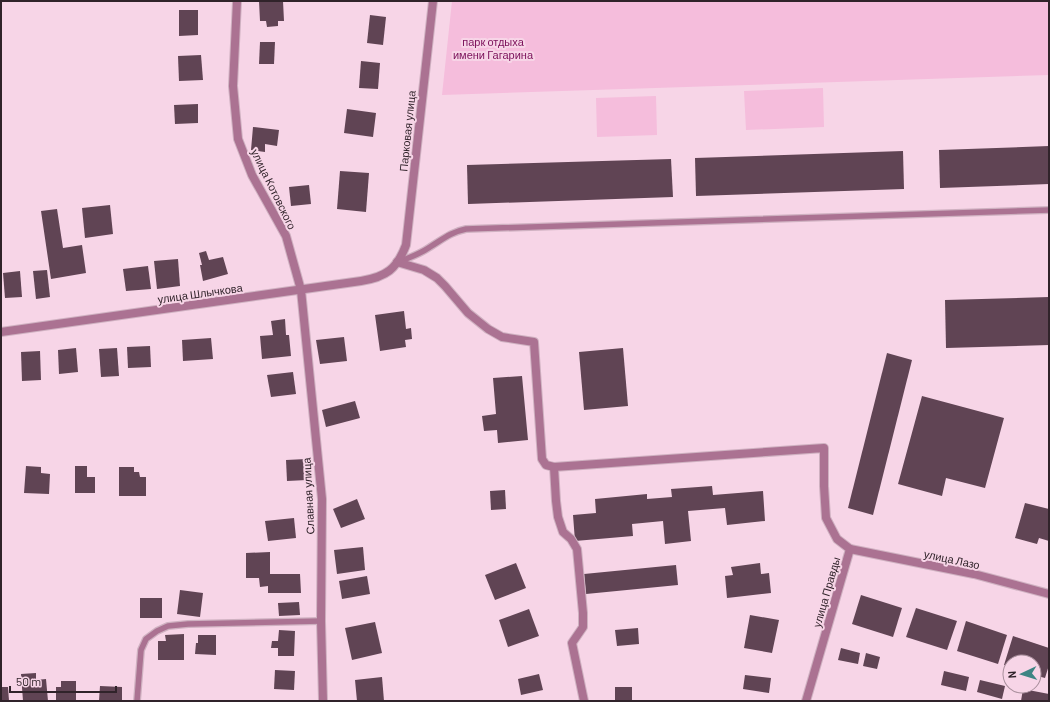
<svg xmlns="http://www.w3.org/2000/svg" width="1050" height="702" font-family="Barlow,sans-serif">
<rect width="100%" height="100%" fill="#f7d5e7"/>
<g fill="#f5bddc">
<polygon points="452,1 1049,1 1049,75 442,95"/>
<polygon points="823,88 824,127 746,130 744,91"/>
<polygon points="656,96 657,135 597,137 596,98"/>
</g>
<g fill="#604454">
<polygon points="259,1 283,1 284,21 278,21 278,26 267,27 266,21 260,21"/>
<polygon points="179,10 198,10 198,35 179,36"/>
<polygon points="370,15 386,17 383,45 367,43"/>
<polygon points="260,42 275,42 274,64 259,64"/>
<polygon points="201,55 203,80 179,81 178,56"/>
<polygon points="361,61 380,63 378,89 359,88"/>
<polygon points="198,104 198,123 175,124 174,105"/>
<polygon points="347,109 376,113 373,137 344,133"/>
<polygon points="253,127 279,130 277,146 265,144 265,152 251,150"/>
<polygon points="1049,146 1049,184 940,188 939,150"/>
<polygon points="903,151 904,189 696,196 695,158"/>
<polygon points="671,159 673,197 468,204 467,165"/>
<polygon points="340,171 369,173 366,212 337,209"/>
<polygon points="309,185 311,204 291,206 289,187"/>
<polygon points="110,205 113,234 85,238 82,208"/>
<polygon points="57,209 63,248 82,245 86,273 51,279 41,211"/>
<polygon points="206,251 209,260 223,257 228,274 203,281 200,265 202,265 199,253"/>
<polygon points="178,259 180,286 157,289 154,261"/>
<polygon points="148,266 151,289 126,291 123,269"/>
<polygon points="47,270 50,297 36,299 33,271"/>
<polygon points="20,271 22,297 5,298 3,273"/>
<polygon points="1049,297 1049,345 946,348 945,300"/>
<polygon points="404,311 406,329 411,328 412,339 405,340 406,347 380,351 375,315"/>
<polygon points="285,319 286,335 289,335 291,356 262,359 260,336 273,335 271,321"/>
<polygon points="344,337 347,361 320,364 316,340"/>
<polygon points="211,338 213,359 183,361 182,340"/>
<polygon points="150,346 151,367 128,368 127,347"/>
<polygon points="76,348 78,372 59,374 58,350"/>
<polygon points="117,348 119,376 101,377 99,349"/>
<polygon points="623,348 628,406 584,410 579,352"/>
<polygon points="40,351 41,380 22,381 21,352"/>
<polygon points="887,353 912,360 873,515 848,508"/>
<polygon points="293,372 296,394 271,397 267,375"/>
<polygon points="522,376 528,440 498,443 497,430 484,431 482,416 496,414 493,378"/>
<polygon points="922,396 1004,418 985,488 946,478 942,496 898,484"/>
<polygon points="355,401 360,418 326,427 322,410"/>
<polygon points="306,459 307,480 287,481 286,460"/>
<polygon points="26,466 41,467 41,473 50,474 49,494 24,493"/>
<polygon points="75,466 87,466 87,477 95,477 95,493 75,493"/>
<polygon points="119,467 134,467 134,472 139,472 140,477 146,477 146,496 119,496"/>
<polygon points="712,486 713,495 763,491 765,521 727,525 725,508 688,511 691,541 665,544 663,521 632,524 633,536 575,541 573,515 596,513 595,499 647,494 647,499 672,497 671,489"/>
<polygon points="505,490 506,509 491,510 490,491"/>
<polygon points="357,499 365,519 341,528 333,509"/>
<polygon points="1025,503 1049,509 1049,541 1039,538 1037,544 1015,538"/>
<polygon points="294,518 296,538 268,541 265,521"/>
<polygon points="363,547 365,570 337,574 334,550"/>
<polygon points="270,552 270,574 300,574 301,593 268,593 268,586 260,587 259,578 246,578 246,553"/>
<polygon points="516,563 526,588 495,600 485,575"/>
<polygon points="760,563 761,574 769,573 771,593 727,598 725,576 733,575 731,567"/>
<polygon points="676,565 678,585 586,594 584,574"/>
<polygon points="367,576 370,594 342,599 339,581"/>
<polygon points="180,590 203,593 200,617 177,614"/>
<polygon points="861,595 902,608 893,637 852,624"/>
<rect x="140" y="598" width="22" height="20"/>
<polygon points="299,602 300,615 279,616 278,603"/>
<polygon points="916,608 957,621 947,650 906,637"/>
<polygon points="529,609 539,636 508,647 499,620"/>
<polygon points="750,615 779,620 772,653 744,648"/>
<polygon points="966,621 1007,635 998,664 957,651"/>
<polygon points="375,622 382,653 352,660 345,628"/>
<polygon points="638,628 639,644 617,646 615,630"/>
<polygon points="279,630 295,631 294,656 278,656 278,648 271,648 272,641 278,641"/>
<polygon points="184,634 184,660 158,660 158,641 166,641 165,635"/>
<polygon points="198,635 216,635 216,655 195,654 196,643 198,643"/>
<polygon points="1013,636 1049,648 1049,665 1045,678 1034,675 1034,662 1010,662 1010,667 1004,665"/>
<polygon points="841,648 860,653 858,664 838,660"/>
<polygon points="866,653 880,657 877,669 863,666"/>
<polygon points="275,670 295,671 294,690 274,689"/>
<polygon points="944,671 969,677 966,691 941,685"/>
<polygon points="36,673 36,680 46,679 48,701 23,701 21,674"/>
<polygon points="539,674 543,690 521,695 518,679"/>
<polygon points="745,675 771,678 769,693 743,689"/>
<polygon points="382,677 384,701 357,701 355,680"/>
<polygon points="980,680 1005,686 1002,699 977,692"/>
<polygon points="61,681 76,681 76,701 56,701 56,687 61,687"/>
<polygon points="100,686 122,687 122,701 99,701"/>
<polygon points="1,687 8,687 9,701 1,701"/>
<rect x="615" y="687" width="17" height="14"/>
<polygon points="1023,689 1049,694 1049,701 1021,701"/>
</g>
<g fill="none" stroke-linecap="round" stroke-linejoin="round">
<g stroke="#cfb1c1" stroke-width="8">
<g id="service">
<path d="M 398,262 C 409,258 420,254 430,247 C 443,239 451,232 466,229 L 1049,210"/>
<polyline points="137,701 141,650 146,639 157,631 168,626 188,624 321,621"/>
</g>
</g>
<g stroke="#cfb1c1" stroke-width="10">
<g id="minor">
<polyline points="237,1 233,86 238,139 252,175 286,236 301,290 322,499 321,621 323,701"/>
<polyline points="397,262 424,270 437,278 445,286 468,313 488,329 502,337 534,342 542,459 546,465 554,467 824,448 824,486 826,518 837,539 850,549 806,701"/>
<polyline points="554,467 556,501 558,517 563,532 571,539 577,549 583,613 583,627 572,643 584,701"/>
<polyline points="850,549 974,574 1049,594"/>
</g>
</g>
<g stroke="#cfb1c1" stroke-width="10">
<path id="tertiary" d="M 1,332 L 361,281 C 386,277 397,269 406,245 L 433,1"/>
</g>
<use href="#service" stroke="#ab7292" stroke-width="5.5"/>
<use href="#minor" stroke="#ab7292" stroke-width="8"/>
<use href="#tertiary" stroke="#ab7292" stroke-width="8"/>
</g>
<g text-anchor="middle" dominant-baseline="central" stroke-width="4" stroke-linejoin="round" paint-order="stroke">
<g font-size="11" fill="#7b115a" stroke="#f7d5e7">
<text x="493" y="41">парк отдыха<tspan x="493" dy="13">имени Гагарина</tspan></text>
</g>
<g font-size="11" fill="#30232a" stroke="#f7d5e7">
<text transform="translate(407 131) rotate(-84)">Парковая улица</text>
<text transform="translate(274 189) rotate(64)">улица Котовского</text>
<text transform="translate(200 293) rotate(-8)">улица Шлычкова</text>
<text transform="translate(308 496) rotate(-93)">Славная улица</text>
<text transform="translate(952 559) rotate(12)">улица Лазо</text>
<text transform="translate(826 592) rotate(-74)">улица Правды</text>
</g>
</g>
<rect width="1050" height="702" fill="none" stroke="#30232a" stroke-width="4"/>
<g transform="translate(1022 674) rotate(266)"><circle r="19" fill="#f7d5e7" stroke="#a78e9b"/>
<path d="M0-3L7 15L0 10L-7 15Z" fill="#3d8584"/>
<text y="-6" font-size="11" font-weight="bold" text-anchor="middle" fill="#30232a">N</text>
</g>
<path d="M10 686v6h106v-6" fill="none" stroke="#30232a" stroke-width="2"/>
<text x="16" y="686" font-size="12" fill="#30232a" stroke="#f7d5e7" stroke-width="3" paint-order="stroke">50 m</text>
</svg>
